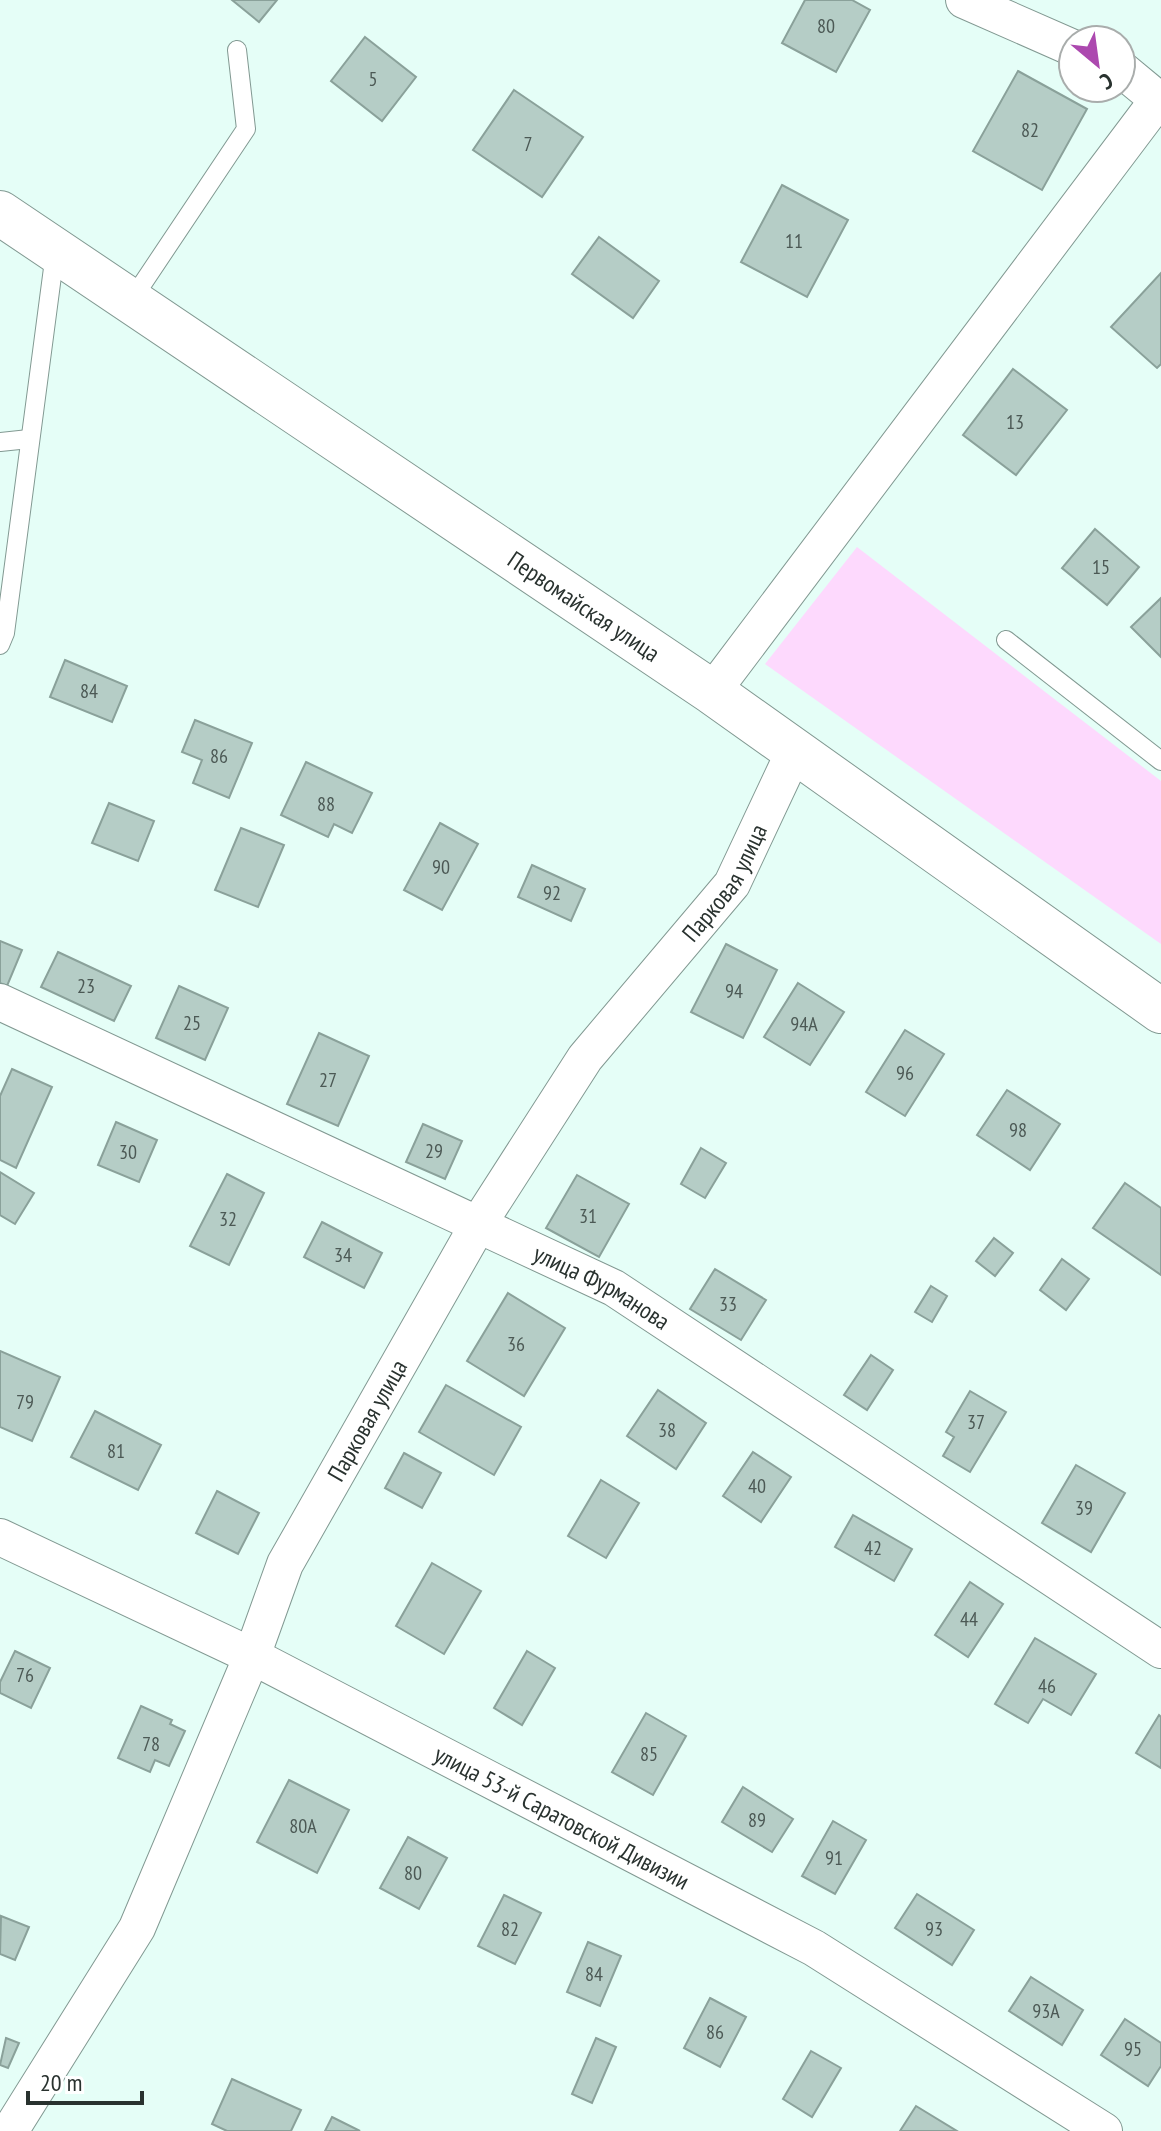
<svg xmlns="http://www.w3.org/2000/svg" width="1161" height="2131" font-family="'PT Sans Narrow',sans-serif">
<rect width="100%" height="100%" fill="#e5fef7"/>
<polygon fill="#fdd9fd" points="857,547 1161,781 1161,944 765,664"/>
<g fill="#b5cdc6" stroke="#8aa19a" stroke-width="2">
<polygon points="232,0 277,0 259,22"/>
<polygon points="805,0 852,0 870,10 836,72 782,43"/>
<polygon points="365,37 416,77 382,121 331,81"/>
<polygon points="1018,71 1087,109 1042,190 973,151"/>
<polygon points="514,90 583,137 542,197 473,150"/>
<polygon points="782,185 848,220 807,297 741,262"/>
<polygon points="599,237 659,281 633,318 572,274"/>
<polygon points="1161,273 1161,364 1157,368 1111,327"/>
<polygon points="1013,369 1067,410 1016,475 963,435"/>
<polygon points="1095,529 1139,567 1107,605 1062,568"/>
<polygon points="1161,598 1161,657 1131,627"/>
<polygon points="65,660 127,686 112,722 50,697"/>
<polygon points="195,720 252,743 229,798 193,783 202,760 182,752"/>
<polygon points="306,762 372,793 352,833 334,824 328,837 281,815"/>
<polygon points="109,803 154,821 138,861 92,843"/>
<polygon points="440,823 478,844 442,910 404,890"/>
<polygon points="241,828 284,845 258,907 215,890"/>
<polygon points="532,865 585,889 571,921 518,897"/>
<polygon points="0,941 22,950 7,986 0,983"/>
<polygon points="726,944 777,970 743,1038 691,1012"/>
<polygon points="58,952 131,986 114,1021 41,987"/>
<polygon points="798,983 844,1012 810,1065 764,1037"/>
<polygon points="179,986 228,1008 205,1060 156,1038"/>
<polygon points="905,1030 944,1054 905,1116 866,1092"/>
<polygon points="319,1033 369,1056 338,1126 287,1104"/>
<polygon points="12,1069 52,1087 16,1168 0,1160 0,1096"/>
<polygon points="1007,1090 1060,1124 1030,1170 977,1135"/>
<polygon points="116,1122 157,1140 139,1182 98,1165"/>
<polygon points="423,1124 462,1141 445,1179 406,1162"/>
<polygon points="701,1148 726,1163 705,1198 681,1184"/>
<polygon points="0,1172 34,1193 15,1224 0,1215"/>
<polygon points="227,1174 264,1193 229,1265 190,1246"/>
<polygon points="577,1175 629,1204 599,1257 546,1228"/>
<polygon points="1125,1183 1161,1208 1161,1275 1093,1228"/>
<polygon points="322,1222 382,1253 364,1288 304,1257"/>
<polygon points="994,1238 1013,1253 995,1276 976,1261"/>
<polygon points="1062,1259 1089,1279 1066,1310 1040,1290"/>
<polygon points="715,1269 766,1300 741,1340 690,1309"/>
<polygon points="931,1286 947,1296 932,1322 915,1312"/>
<polygon points="508,1293 565,1328 524,1396 467,1361"/>
<polygon points="0,1351 60,1377 32,1441 0,1427"/>
<polygon points="871,1355 893,1370 867,1410 844,1395"/>
<polygon points="446,1385 521,1427 494,1475 419,1432"/>
<polygon points="658,1390 706,1423 676,1469 627,1436"/>
<polygon points="970,1391 1006,1412 970,1472 943,1456 954,1437 946,1432"/>
<polygon points="95,1411 161,1445 138,1490 71,1457"/>
<polygon points="753,1452 791,1477 761,1522 723,1496"/>
<polygon points="404,1453 441,1473 422,1508 385,1488"/>
<polygon points="1076,1465 1125,1493 1091,1552 1042,1523"/>
<polygon points="601,1480 639,1503 606,1558 568,1536"/>
<polygon points="217,1491 259,1513 238,1554 196,1533"/>
<polygon points="853,1515 912,1549 894,1581 835,1547"/>
<polygon points="432,1563 481,1591 444,1654 396,1626"/>
<polygon points="970,1582 1003,1604 968,1657 935,1635"/>
<polygon points="1035,1638 1096,1674 1071,1715 1043,1699 1028,1723 995,1704"/>
<polygon points="15,1651 50,1668 31,1708 0,1693 0,1682"/>
<polygon points="527,1651 555,1668 522,1725 494,1708"/>
<polygon points="141,1706 172,1720 170,1724 185,1731 169,1766 155,1760 150,1772 118,1758"/>
<polygon points="646,1713 686,1736 653,1795 612,1772"/>
<polygon points="1159,1715 1161,1717 1161,1768 1136,1753"/>
<polygon points="289,1780 349,1810 317,1873 257,1842"/>
<polygon points="743,1787 793,1819 772,1852 722,1822"/>
<polygon points="833,1821 866,1840 835,1894 802,1876"/>
<polygon points="408,1837 447,1858 419,1909 380,1888"/>
<polygon points="917,1894 974,1930 952,1965 895,1928"/>
<polygon points="504,1895 541,1913 515,1964 478,1946"/>
<polygon points="1,1916 29,1927 15,1960 0,1954"/>
<polygon points="588,1942 621,1956 600,2006 567,1992"/>
<polygon points="1031,1977 1083,2010 1062,2045 1009,2011"/>
<polygon points="710,1998 746,2017 720,2067 684,2048"/>
<polygon points="1125,2019 1161,2043 1161,2066 1148,2086 1101,2055"/>
<polygon points="6,2038 19,2043 8,2068 0,2065"/>
<polygon points="596,2038 616,2047 592,2103 572,2094"/>
<polygon points="811,2051 841,2068 812,2117 783,2099"/>
<polygon points="232,2079 301,2110 291,2131 227,2131 212,2124"/>
<polygon points="916,2106 957,2131 900,2131"/>
<polygon points="332,2117 360,2131 325,2131"/>
</g>
<g fill="none" stroke-linecap="round" stroke-linejoin="round">
<g stroke="#829992" stroke-width="20">
<g id="lane">
<polyline points="131,301 246,129 237,50"/>
<polyline points="0,442 29,439"/>
<polyline points="1006,640 1161,761"/>
<polyline points="0,645 5,633 55,253"/>
</g>
</g>
<g stroke="#829992" stroke-width="38">
<g id="street">
<polyline points="964,0 1073,48"/>
<polyline points="1121,69 1161,102"/>
<polyline points="712,692 1158,100"/>
<path id="s1" d="M 0,1002 L 614,1288 L 1161,1650"/>
<path id="s2" d="M 0,1537 L 252,1656 L 814,1948 L 1104,2131"/>
<path id="s3" d="M 10,2131 L 137,1928 L 252,1656 L 285,1564 L 479,1223 L 585,1058 L 732,884 L 794,752"/>
</g>
</g>
<g stroke="#829992" stroke-width="46">
<g id="secondary">
<path id="s4" d="M 0,213 L 712,692 L 1161,1011"/>
</g>
</g>
<use href="#lane" stroke="#fff" stroke-width="18"/>
<use href="#street" stroke="#fff" stroke-width="36"/>
<use href="#secondary" stroke="#fff" stroke-width="44"/>
</g>
<g text-anchor="middle" dominant-baseline="central" stroke-width="7" stroke-linejoin="round" paint-order="stroke">
<g font-size="20" fill="#4c5955">
<text x="826" y="26">80</text>
<text x="373" y="79">5</text>
<text x="1030" y="130">82</text>
<text x="528" y="144">7</text>
<text x="794" y="241">11</text>
<text x="1015" y="422">13</text>
<text x="1101" y="567">15</text>
<text x="89" y="691">84</text>
<text x="219" y="756">86</text>
<text x="326" y="804">88</text>
<text x="441" y="867">90</text>
<text x="552" y="893">92</text>
<text x="86" y="986">23</text>
<text x="734" y="991">94</text>
<text x="192" y="1023">25</text>
<text x="804" y="1024">94А</text>
<text x="905" y="1073">96</text>
<text x="328" y="1080">27</text>
<text x="1018" y="1130">98</text>
<text x="434" y="1151">29</text>
<text x="128" y="1152">30</text>
<text x="588" y="1216">31</text>
<text x="228" y="1219">32</text>
<text x="343" y="1255">34</text>
<text x="728" y="1304">33</text>
<text x="516" y="1344">36</text>
<text x="25" y="1402">79</text>
<text x="976" y="1422">37</text>
<text x="667" y="1430">38</text>
<text x="116" y="1451">81</text>
<text x="757" y="1486">40</text>
<text x="1084" y="1508">39</text>
<text x="873" y="1548">42</text>
<text x="969" y="1619">44</text>
<text x="25" y="1675">76</text>
<text x="1047" y="1686">46</text>
<text x="151" y="1744">78</text>
<text x="649" y="1754">85</text>
<text x="757" y="1820">89</text>
<text x="303" y="1826">80А</text>
<text x="834" y="1858">91</text>
<text x="413" y="1873">80</text>
<text x="510" y="1929">82</text>
<text x="934" y="1929">93</text>
<text x="594" y="1974">84</text>
<text x="1046" y="2011">93А</text>
<text x="715" y="2032">86</text>
<text x="1133" y="2049">95</text>
</g>
<g font-size="24" fill="#29322f" stroke="#fff">
<text stroke="none"><textPath href="#s4" startOffset="704">Первомайская улица</textPath></text>
<text stroke="none"><textPath href="#s3" startOffset="1446">Парковая улица</textPath></text>
<text stroke="none"><textPath href="#s1" startOffset="666">улица Фурманова</textPath></text>
<text stroke="none"><textPath href="#s3" startOffset="798">Парковая улица</textPath></text>
<text stroke="none"><textPath href="#s2" startOffset="628">улица 53-й Саратовской Дивизии</textPath></text>
</g>
</g>
<g transform="translate(1097 64) rotate(151)"><circle r="38" fill="#ffffff" stroke="#a9adac" stroke-width="2"/>
<path d="M0-6L14 30L0 20L-14 30Z" fill="#ac49af"/>
<text y="-12" font-size="22" font-weight="bold" text-anchor="middle" fill="#29322f">С</text>
</g>
<path d="M28 2091v12h114v-12" fill="none" stroke="#29322f" stroke-width="4"/>
<text x="40" y="2091" font-size="24" fill="#29322f" stroke="#ffffff" stroke-width="6" paint-order="stroke">20 m</text>
</svg>
